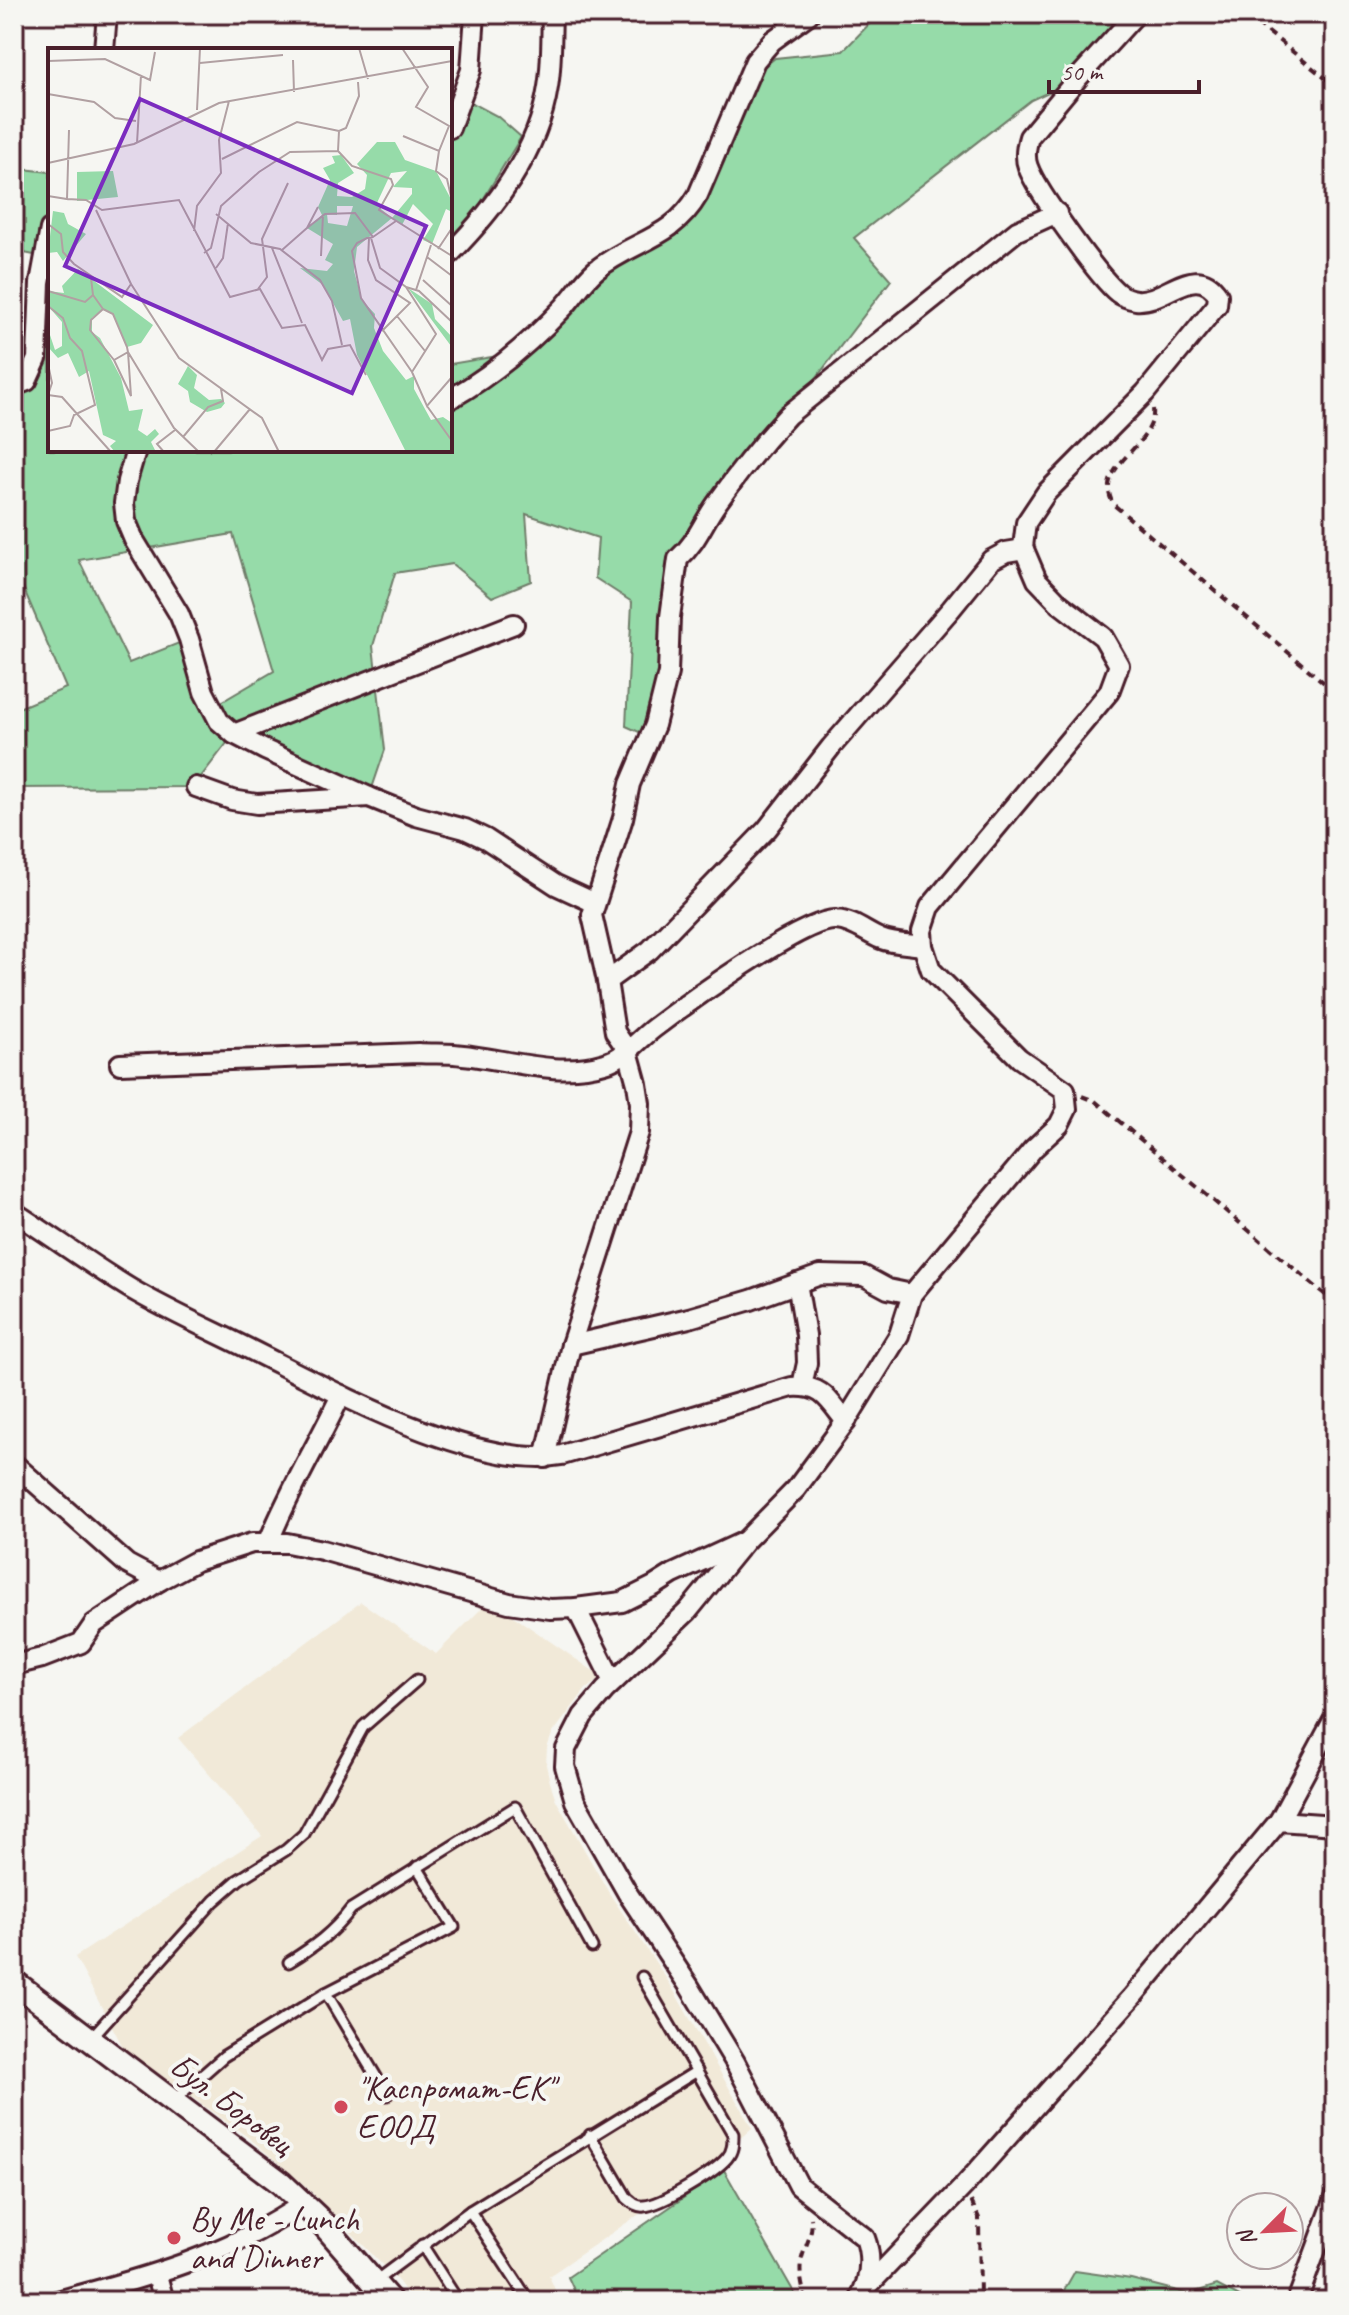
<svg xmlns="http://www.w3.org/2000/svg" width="1349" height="2315" font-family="Caveat,sans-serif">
<rect width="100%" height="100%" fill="#f6f6f2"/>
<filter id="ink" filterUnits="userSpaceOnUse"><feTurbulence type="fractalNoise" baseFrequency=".0125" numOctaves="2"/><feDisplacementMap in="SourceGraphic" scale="16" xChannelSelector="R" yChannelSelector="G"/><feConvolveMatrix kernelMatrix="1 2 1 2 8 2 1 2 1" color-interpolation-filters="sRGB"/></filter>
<g filter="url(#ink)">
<polygon fill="#f1e9d8" points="490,1600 602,1677 586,1689 552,1734 547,1748 546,1765 550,1782 556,1800 609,1893 670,1984 752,2128 705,2169 549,2276 560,2301 413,2301 398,2281 309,2189 249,2138 124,2049 75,1957 262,1836 178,1738 361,1602 436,1654"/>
<g fill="#96dba9" stroke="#707d6a" stroke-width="2" fill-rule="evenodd">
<path d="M 879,14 L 1136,14 L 1077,79 L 1031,100 L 854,238 L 891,280 L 678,559 L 655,725 L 639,732 L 626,726 L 632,602 L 595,578 L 598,538 L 526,514 L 531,581 L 492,597 L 452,564 L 395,573 L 373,646 L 385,750 L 369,797 L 234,734 L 193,787 L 14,788 L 14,710 L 66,688 L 23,587 L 14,581 L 14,379 L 44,257 L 14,251 L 14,168 L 50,172 L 50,450 L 450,450 L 450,364 L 515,353 L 584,281 L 675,224 L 746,81 L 775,58 L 843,51 ZM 233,534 L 274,671 L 211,708 L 189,639 L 129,663 L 79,560 Z"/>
<polygon points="463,98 497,116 521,137 450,254 450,128"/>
<polygon points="724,2170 799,2301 579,2301 568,2277"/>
<polygon points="1075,2271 1131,2279 1189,2294 1217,2285 1247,2301 1058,2301"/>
</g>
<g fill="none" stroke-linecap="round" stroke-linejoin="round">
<g stroke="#4a1f2b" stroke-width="15">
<g id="service">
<path d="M 289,1962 C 313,1947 333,1933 351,1909 L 515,1807 L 592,1947"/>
<polyline points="326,1993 387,2095"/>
<polyline points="90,2039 214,1901 238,1880 286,1850 304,1834 363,1727 417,1680"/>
<polyline points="172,2102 224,2056 326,1993 454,1927 417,1867"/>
<path d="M 590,2135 L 627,2198 C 633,2203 637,2207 644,2206 C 662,2205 715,2172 727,2158 C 733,2151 733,2144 733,2134 L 642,1977"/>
<polyline points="470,2211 529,2301"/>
<polyline points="422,2245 458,2301"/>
<polyline points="374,2282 470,2211 697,2071"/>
</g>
</g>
<g stroke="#4a1f2b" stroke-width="24">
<g id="minor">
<polyline points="104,50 107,14"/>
<polyline points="450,128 471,70 475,14"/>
<path d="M 450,254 C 495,208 538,153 548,87 C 552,63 551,38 552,14"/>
<polyline points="14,386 27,381 37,359 40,283 50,229"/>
<path d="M 450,399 C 493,375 531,342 564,307 C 575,295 583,281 596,270 C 633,240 672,240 698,195 L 755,61 L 772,41 L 809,14"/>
<polyline points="136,450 127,481 124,503 126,521 134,540 179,614 189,639 204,692 219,721 234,734 265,750 369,797 257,804 232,800 196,787"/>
<polyline points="234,734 514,624"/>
<polyline points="369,797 416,816 465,829 486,839 556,885 595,903"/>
<polyline points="607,981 650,950 767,829 831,747 951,609 991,560 1006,552 1024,549"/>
<path d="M 120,1064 L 418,1053 C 430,1054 442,1053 454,1054 C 505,1058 555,1078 605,1063 C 626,1057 637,1041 654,1028 C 683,1006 805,917 836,920 C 853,921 866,933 881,939 C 893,944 910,944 923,946"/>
<path d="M 14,1212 C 53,1237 91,1265 131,1289 C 172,1313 218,1333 261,1355 C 337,1393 477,1470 562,1455 L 792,1387 C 823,1385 828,1399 846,1422"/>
<polyline points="797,1283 806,1335 807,1363 802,1386"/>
<polyline points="571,1345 689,1318 751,1300 820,1275 864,1276 888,1289 912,1294"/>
<path d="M 545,1458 L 571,1345 L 639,1132 L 640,1103 L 637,1084 L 628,1051 L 615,1032 L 607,981 L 592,915 L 623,818 L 630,784 L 655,725 L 668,673 L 670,617 L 678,559 C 697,542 702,524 717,503 C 739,472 762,443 788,415 L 1017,231 L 1057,213"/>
<polyline points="14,1464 127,1564 159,1581"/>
<path d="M 269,1541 C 289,1491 318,1444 341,1395"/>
<polyline points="576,1608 613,1682"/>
<polyline points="14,1665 42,1658 81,1643 94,1624 159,1581 196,1561 252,1543 287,1543 322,1550 509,1603 550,1609 576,1608 622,1602 654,1586 673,1574 743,1542"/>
<polyline points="1279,1821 1335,1717"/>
<polyline points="157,2275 164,2301"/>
<polyline points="865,2289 964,2186 1133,1996 1279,1821 1335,1825"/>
<path d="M 57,2301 C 145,2278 229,2255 304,2203"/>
<path d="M 859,2301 C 869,2281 873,2259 865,2238 L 799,2186 L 735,2062 L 689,1986 L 628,1894 L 575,1801 L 565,1766 L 566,1749 L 583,1716 L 605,1690 L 688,1611 L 745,1541 L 796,1489 L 844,1424 L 899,1335 L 912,1294 L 1033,1149 L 1059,1125 L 1067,1109 L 1065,1090 L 1019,1058 L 931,970 L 923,946 L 922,931 L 930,907 L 1109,692 L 1119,665 L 1103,637 L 1060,604 L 1037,580 L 1023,547 L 1026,523 L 1046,493 L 1145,393 L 1217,305 L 1218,295 C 1195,260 1166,303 1136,300 C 1130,299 1123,297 1118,293 C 1100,279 1036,190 1028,167 C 1024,157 1026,147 1029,137 L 1077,79 L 1136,14"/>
<polyline points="1297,2301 1335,2198"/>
</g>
</g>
<g stroke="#4a1f2b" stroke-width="28">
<polyline id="tertiary" points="14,1982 281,2183 317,2217 390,2301"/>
</g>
<g stroke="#4a1f2b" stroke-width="4" stroke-dasharray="8 6" stroke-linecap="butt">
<polyline points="1246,14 1335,86"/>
<path d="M 1153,409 C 1157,446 1090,467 1114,505 L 1335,692"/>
<polyline points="1082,1096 1095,1101 1335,1303"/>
<polyline points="971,2201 979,2218 980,2301"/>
<path d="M 806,2301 C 803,2289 799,2275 801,2262 C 804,2246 814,2235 811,2218"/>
</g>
<use href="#service" stroke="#f6f6f2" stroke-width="9"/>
<use href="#minor" stroke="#f6f6f2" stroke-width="18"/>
<use href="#tertiary" stroke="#f6f6f2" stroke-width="22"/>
</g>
</g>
<g fill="#d1495b" stroke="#f6f6f2" stroke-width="3">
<circle cx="341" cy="2107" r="8"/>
<circle cx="174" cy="2238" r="8"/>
</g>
<g text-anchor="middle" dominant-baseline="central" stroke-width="8" stroke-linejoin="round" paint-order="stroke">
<g font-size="34" fill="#4a1f2b" stroke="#f6f6f2" text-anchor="start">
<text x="357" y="2087">"Каспромат-ЕК"<tspan x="357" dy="39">ЕООД</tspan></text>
<text x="190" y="2218">By Me - Lunch<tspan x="190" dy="39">and Dinner</tspan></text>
</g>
<g font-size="34" fill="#4a1f2b" stroke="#f6f6f2">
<text transform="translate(232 2104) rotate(37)">Бул. Боровец</text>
</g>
</g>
<g transform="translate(48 48)">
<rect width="404" height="404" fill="#f6f6f2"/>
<path d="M 329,94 L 347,94 L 357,112 L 388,123 L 404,153 L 404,164 L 398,161 L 384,196 L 375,192 L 385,176 L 365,156 L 354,177 L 344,170 L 309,199 L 306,223 L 314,252 L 327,266 L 326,280 L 335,303 L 358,332 L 366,328 L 366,341 L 383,372 L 395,369 L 404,375 L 404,404 L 358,404 L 309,307 L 302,271 L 295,273 L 275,237 L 252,220 L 279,223 L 285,216 L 277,212 L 285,196 L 259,180 L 274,167 L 270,159 L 282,132 L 275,120 L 287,115 L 284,108 L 293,107 L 306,125 L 290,135 L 289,148 L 304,149 L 317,141 L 319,127 L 309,116 ZM 359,123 L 345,139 L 364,140 L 364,146 L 344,170 L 328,157 L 343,125 ZM 289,158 L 305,158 L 299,178 L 280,175 L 279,166 L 289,167 ZM 65,123 L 70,149 L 29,153 L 29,124 ZM 5,163 L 16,165 L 20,176 L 38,186 L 15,213 L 9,204 L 0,205 ZM 30,221 L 105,277 L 93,295 L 79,299 L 65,266 L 55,261 L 44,270 L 44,284 L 52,290 L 73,330 L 81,363 L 95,361 L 90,382 L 99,388 L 107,381 L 111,386 L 103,394 L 108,404 L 66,403 L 62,398 L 68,393 L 55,387 L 41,323 L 31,329 L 20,305 L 10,310 L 0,299 L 0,281 L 7,302 L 14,298 L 14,274 L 0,258 L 0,243 L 16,245 L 14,238 ZM 360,240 L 384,256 L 387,271 L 404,289 L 403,298 ZM 140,318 L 149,327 L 146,340 L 161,352 L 173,351 L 177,355 L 173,360 L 159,364 L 142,354 L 140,343 L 130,336 Z" fill="#96dba9" fill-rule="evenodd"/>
<path fill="none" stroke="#b1a0a2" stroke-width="2" d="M 311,0 L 320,31M 354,0 L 380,39 L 368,59 L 401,78 L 391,103 L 355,88M 245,12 L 246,44M 0,13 L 57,11 L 102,32 L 107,4M 152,15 L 235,7M 0,46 L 46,54 L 67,70 L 88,73M 149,62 L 152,0M 89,95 L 93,27M 290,103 L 304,118 L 343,131 L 345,137 L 331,162 L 404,208M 391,103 L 388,123 L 399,131 L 404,153M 174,111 L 249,74 L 291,83M 0,115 L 86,96 L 171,55 L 404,13M 0,148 L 19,151 L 21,82M 19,151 L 38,152 L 54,162 L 131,152 L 182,249 L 212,241 L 234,280 L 257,277 L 274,312 L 280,301 L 302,297 L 318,327M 270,159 L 259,180 L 277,166 L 307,165 L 325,189 L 348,173M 168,166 L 203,195 L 232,201 L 272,232 L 284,253 L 294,297M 0,176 L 13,186 L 15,204 L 26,216 L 74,249 L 83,236 L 48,162M 146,183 L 149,158 L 173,125 L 171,92 L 181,53M 321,190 L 320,212 L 328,232 L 362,255 L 334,283M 323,190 L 332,220 L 358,239 L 388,286 L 364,324 L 313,250 L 304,203 L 309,195 L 319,190 L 321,190 L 325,189M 224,200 L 254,275M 390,201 L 404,180M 234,202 L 259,180M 156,205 L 163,200 L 173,158 L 211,124 L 242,104 L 290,103 L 291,83 L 298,80 L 311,48 L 310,34M 273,208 L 275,167M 379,209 L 404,228M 168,220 L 175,210 L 180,175M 375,232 L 404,258M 83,236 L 131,310 L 214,370 L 231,404M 358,239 L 371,243 L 404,274M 210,241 L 219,229 L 214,191 L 240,135M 368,242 L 383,197M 0,243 L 37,254 L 45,247 L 43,230M 45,247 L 55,261 L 43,272 L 42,282 L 66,312 L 80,304 L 79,299 L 65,266 L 55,261M 0,258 L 15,270 L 22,290 L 34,303 L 47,357 L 26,367 L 22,378 L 0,383M 349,268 L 377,303M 66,312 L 83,348 L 80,304 L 126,380 L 151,404M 0,316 L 4,335 L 0,347M 364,324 L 379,358 L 404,329M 0,347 L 14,349 L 63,404M 379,358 L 404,393M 135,389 L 160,359 L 175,353 L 173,341M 116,404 L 109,396 L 127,382M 166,404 L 202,361"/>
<path fill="#7b2cbf" fill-opacity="0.15" stroke="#7b2cbf" stroke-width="4" d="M 92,51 L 378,178 L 304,345 L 17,218 Z"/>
<rect width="404" height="404" fill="none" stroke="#4a1f2b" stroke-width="4"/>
</g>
<rect width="1349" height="2315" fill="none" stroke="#f6f6f2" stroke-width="48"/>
<rect x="24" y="24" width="1301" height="2267" fill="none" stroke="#4a1f2b" stroke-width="3" filter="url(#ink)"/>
<g transform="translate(1265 2231) rotate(246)"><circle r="38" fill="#f6f6f2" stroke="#b1a0a2" stroke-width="2"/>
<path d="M0-6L14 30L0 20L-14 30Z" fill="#d1495b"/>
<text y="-12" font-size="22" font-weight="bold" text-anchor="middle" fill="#4a1f2b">N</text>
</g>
<path d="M1049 80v12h150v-12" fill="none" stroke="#4a1f2b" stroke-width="4"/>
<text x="1061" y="80" font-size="24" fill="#4a1f2b" stroke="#f6f6f2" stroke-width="6" paint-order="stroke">50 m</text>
</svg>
